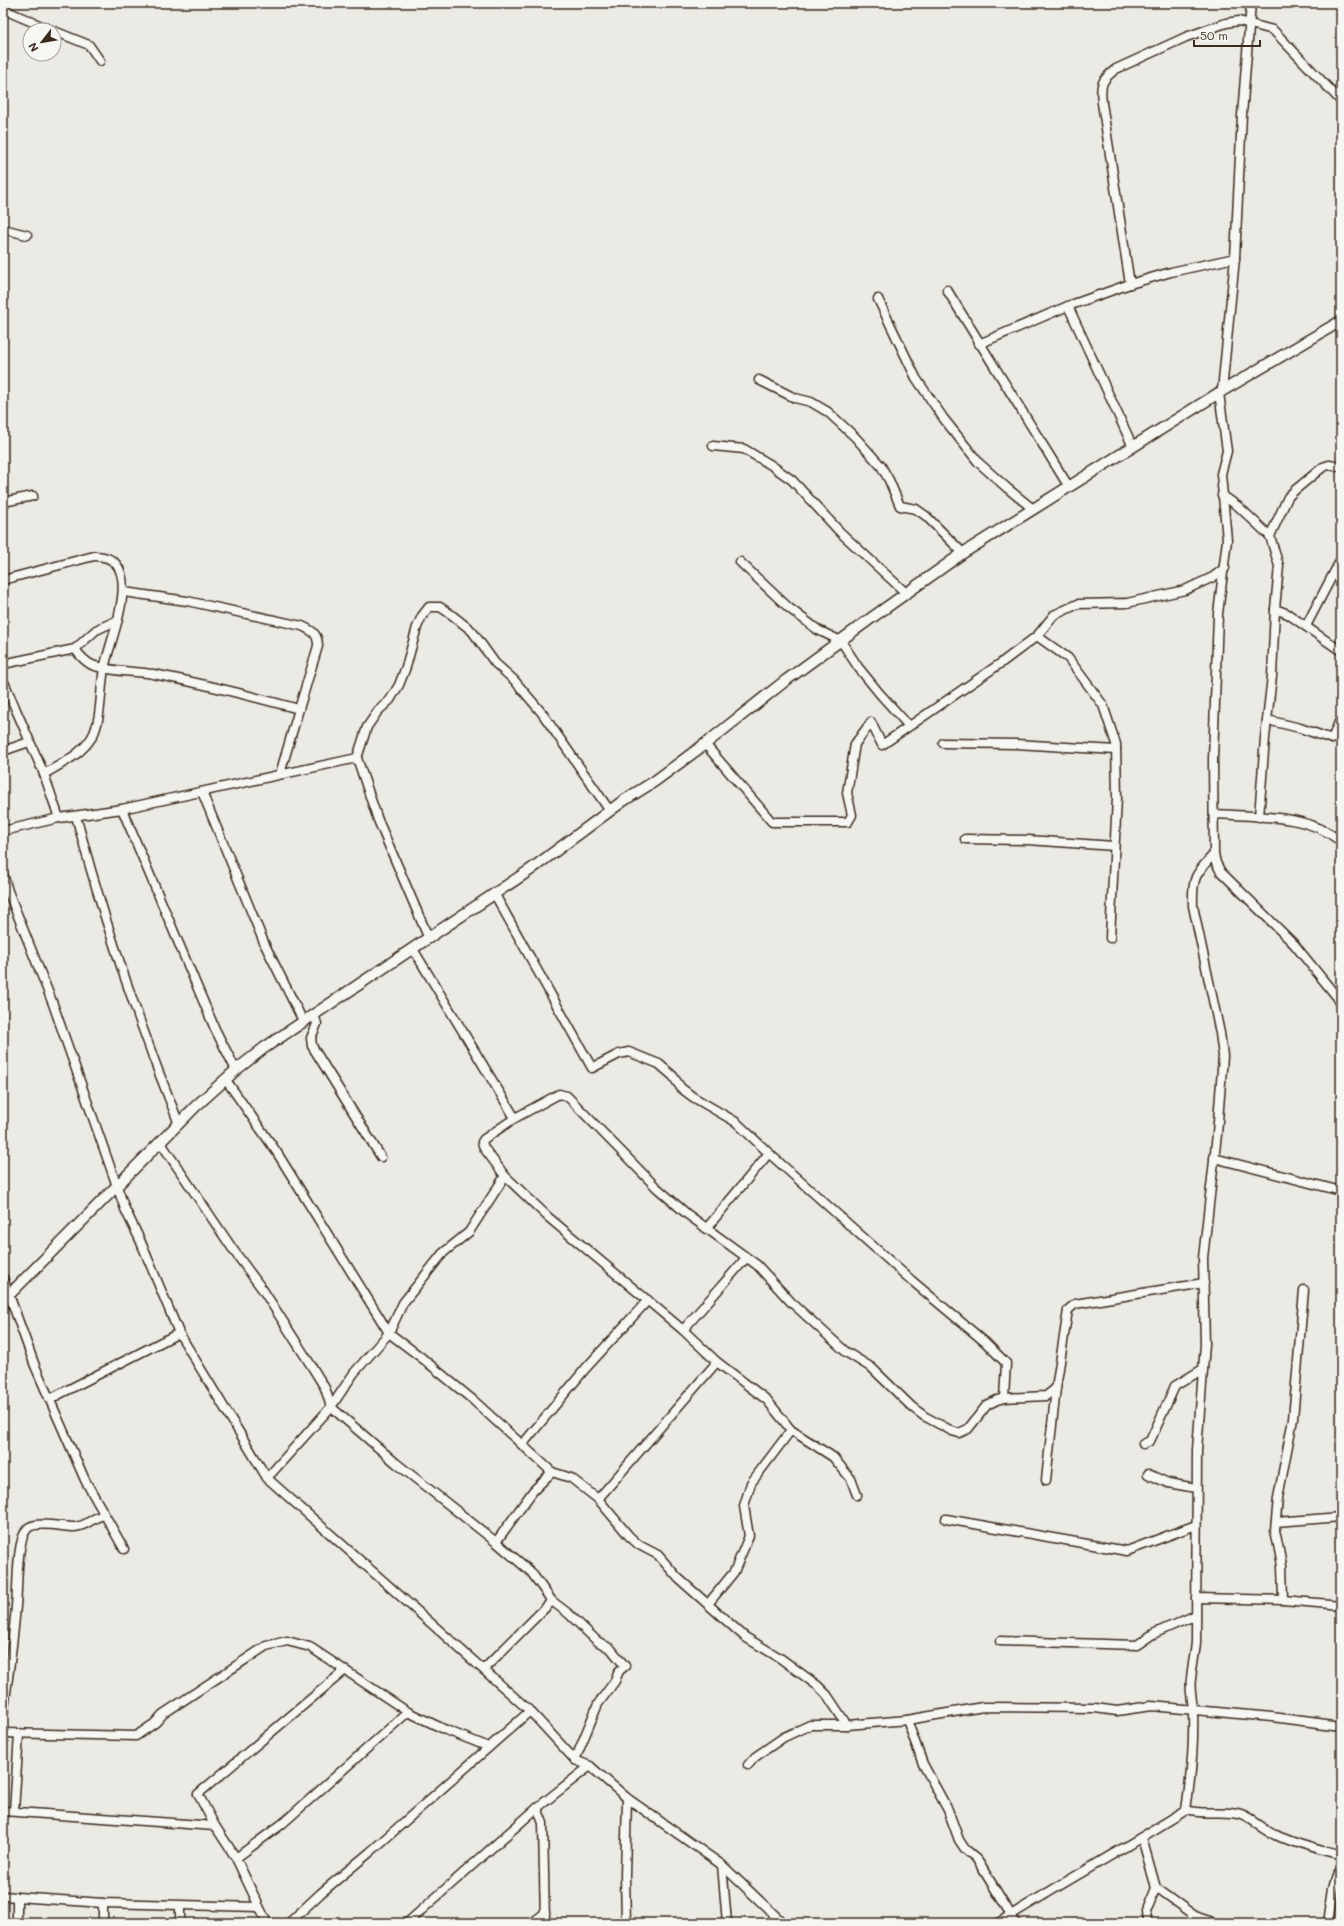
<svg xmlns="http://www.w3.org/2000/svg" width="1344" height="1926" font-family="Mali,sans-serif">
<rect width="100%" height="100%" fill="#ebeae5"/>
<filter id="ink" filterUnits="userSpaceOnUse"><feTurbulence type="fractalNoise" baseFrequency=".025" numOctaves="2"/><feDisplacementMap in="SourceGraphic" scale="8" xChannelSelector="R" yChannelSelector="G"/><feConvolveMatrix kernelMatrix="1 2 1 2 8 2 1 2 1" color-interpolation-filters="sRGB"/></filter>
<g filter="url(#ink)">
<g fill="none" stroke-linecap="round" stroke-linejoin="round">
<g stroke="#3b2a1e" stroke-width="11">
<g id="minor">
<polyline points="3,7 9,12 51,30"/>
<polyline points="54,31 89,45 100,61"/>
<polyline points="3,229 27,235"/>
<path d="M 1130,284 L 1102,103 C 1100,85 1101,80 1116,69 L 1186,37 L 1226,23 L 1239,21 L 1273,30 L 1341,101"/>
<polyline points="947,290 1069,487"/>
<polyline points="878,299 916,378 944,419 979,463 1007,488 1033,509"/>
<polyline points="1068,306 1133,447"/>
<polyline points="979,344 1068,306 1130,284 1171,272 1235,258"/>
<polyline points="759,380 795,398 811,402 828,412 855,437 881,466 889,480 900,506 916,509 926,516 963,553"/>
<polyline points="1222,391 1235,258 1242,115 1251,3"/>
<polyline points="1219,393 1227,451 1221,474 1227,540 1218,614 1213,760 1214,854 1216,863 1221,872 1294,944 1341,1002"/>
<polyline points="713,446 744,449 771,465 792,480 840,532 906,593"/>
<polyline points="1222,495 1239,507 1270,536 1279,566 1275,609 1288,614 1341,651"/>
<polyline points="3,502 33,496"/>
<polyline points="1270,536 1288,497 1295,490 1323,467 1329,465 1341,467"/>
<polyline points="740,562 789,608 818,630 841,641 858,667 880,694 908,725"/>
<path d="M 3,580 L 94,556 C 149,555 109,641 104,669 C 100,689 102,720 92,737 C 81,755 61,764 44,774"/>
<path d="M 124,592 L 187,601 L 302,626 C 313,631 318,634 318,646 L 299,709"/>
<polyline points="1306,626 1341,559"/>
<polyline points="1037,636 1068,658 1103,705 1116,744 1117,798 1110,938"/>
<polyline points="75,649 96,630 118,620"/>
<path d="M 3,664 L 75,649 C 80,656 84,661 92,665 C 111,672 133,671 153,674 C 202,683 251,696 299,709 L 280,774"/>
<polyline points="3,680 44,774 59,818"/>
<polyline points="1267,720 1300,728 1332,739 1339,722 1341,723"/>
<polyline points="943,743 1016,744 1116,750"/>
<polyline points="705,744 772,822 848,822 852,815 847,793 855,744 871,722 882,745 1001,663 1037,636 1054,615 1078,604 1127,603 1185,590 1213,577 1225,568"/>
<polyline points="3,751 29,742"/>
<polyline points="202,792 265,945 303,1021"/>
<polyline points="122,809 215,1029 236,1070"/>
<path d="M 1214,814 C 1256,817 1308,813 1341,842"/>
<path d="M 76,816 C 104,922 138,1022 179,1124"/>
<polyline points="1259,817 1265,738 1272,676 1275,609"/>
<polyline points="3,831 59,818 122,809 357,758"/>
<polyline points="965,839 1028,840 1114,846"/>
<polyline points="3,874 8,891 53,1004 125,1209 140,1240 179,1333 267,1478 530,1711 575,1760 590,1766 627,1798 722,1865 783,1923"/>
<polyline points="494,893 592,1068 619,1054 629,1052 659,1064 673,1076 681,1088 693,1097 736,1122 772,1156 911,1280 985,1342 1006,1363 1004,1398"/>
<polyline points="429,939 378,820 357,758 367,727 378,711 390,700 399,685 406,667 417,627 422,616 429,607 440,607 452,615 472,631 495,663 514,680 542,713 610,811"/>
<polyline points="413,949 515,1118"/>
<polyline points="314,1014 317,1024 311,1038 312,1046 381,1157"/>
<polyline points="226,1080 276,1151 389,1333 422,1358 473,1400 552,1472 571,1478 598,1499 629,1536 639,1545 658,1555 678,1578 745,1637 780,1658 818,1686 827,1695 847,1725"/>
<polyline points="161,1143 234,1251 263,1290 314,1370 325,1388 331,1407 396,1463 496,1542 531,1572 552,1601 569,1614 597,1641 611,1649 625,1666 619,1671 615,1681 598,1704 575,1760"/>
<polyline points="1214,1158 1341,1191"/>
<polyline points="706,1229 769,1153"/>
<polyline points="3,1278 35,1366 85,1480 124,1549"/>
<polyline points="683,1330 746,1258"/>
<polyline points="50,1399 179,1333"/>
<polyline points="1143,1444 1150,1441 1175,1386 1203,1369"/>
<polyline points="522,1445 586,1368 648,1300"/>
<polyline points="1148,1474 1168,1483 1196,1488"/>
<polyline points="267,1478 331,1407 354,1373 389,1333 403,1303 443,1253 469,1232 505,1176"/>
<polyline points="1046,1480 1056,1388 1068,1310 1075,1304 1204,1283"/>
<polyline points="857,1495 851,1479 833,1457 791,1430 767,1400 717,1362 683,1330 548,1217 505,1176 484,1148 482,1142 484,1139 515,1118 559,1094 567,1096 656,1187 687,1214 757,1265 791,1302 846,1352 872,1368 912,1407 924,1416 952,1431 959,1433 968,1429 987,1405 997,1400 1004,1398 1046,1396 1056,1388"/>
<polyline points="598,1499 717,1362"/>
<polyline points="946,1519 1127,1551 1196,1525"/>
<polyline points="1276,1522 1341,1517"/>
<polyline points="496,1542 533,1491 552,1472"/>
<polyline points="1196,1598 1283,1600 1282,1565 1275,1530 1278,1498 1293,1419 1304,1290"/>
<polyline points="1283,1600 1341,1605"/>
<polyline points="708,1604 734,1572 749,1536 744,1506 751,1483 791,1430"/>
<polyline points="1000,1641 1137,1645 1153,1634 1196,1615"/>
<polyline points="484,1669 552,1601"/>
<path d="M 3,1715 C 8,1679 13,1643 16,1606 C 18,1588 16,1542 27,1529 C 34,1520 63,1527 74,1527 C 87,1527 92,1517 104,1515"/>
<polyline points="907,1720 923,1764 948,1810 959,1840 965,1849 976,1858 1016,1923"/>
<polyline points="3,1733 136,1736 155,1723 163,1714 266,1646 287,1641 310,1647 408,1712 446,1730 489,1747"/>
<polyline points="748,1765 755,1757 784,1737 810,1725 847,1725 907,1720 983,1707 1095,1708 1117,1711 1151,1706 1272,1717 1341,1726"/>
<polyline points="537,1808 543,1823 545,1923"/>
<path d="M 1186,1810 C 1191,1778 1194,1745 1193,1712 C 1193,1701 1189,1690 1191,1679 C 1192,1666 1195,1655 1196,1642 L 1197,1450 L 1205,1344 L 1203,1258 L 1217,1134 L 1223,1056 L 1220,1033 L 1193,906 C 1192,878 1195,874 1214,854"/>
<polyline points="3,1811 215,1826"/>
<polyline points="14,1811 19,1734"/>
<polyline points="1142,1838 1156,1888 1195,1916 1217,1923"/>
<polyline points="236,1858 282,1824 408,1712"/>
<polyline points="722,1865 727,1923"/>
<polyline points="3,1896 103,1903 259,1907"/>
<polyline points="17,1923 17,1898"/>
<polyline points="103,1923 103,1903"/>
<polyline points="180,1923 180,1906"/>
<polyline points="267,1923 236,1858 215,1826 198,1794 344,1671"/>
<polyline points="289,1923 321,1893 369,1853 530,1711"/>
<polyline points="407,1923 537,1808 590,1766"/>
<polyline points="532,1923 545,1913"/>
<polyline points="626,1923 625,1876 627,1798"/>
<path d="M 998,1923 C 1060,1884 1124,1849 1186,1810 C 1205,1816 1224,1809 1242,1815 C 1251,1818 1265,1830 1276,1835 C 1296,1845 1320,1850 1341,1856"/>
<polyline points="1147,1923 1146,1912 1156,1888"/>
<polyline points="1329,1923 1334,1888 1341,1867"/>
</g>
</g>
<g stroke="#3b2a1e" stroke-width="13">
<polyline id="tertiary" points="3,1301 196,1106 236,1070 264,1048 530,870 623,801 655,781 709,741 785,681 870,619 963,553 1222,391 1341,321"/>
</g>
<use href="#minor" stroke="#f6f6f2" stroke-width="8"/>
<use href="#tertiary" stroke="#f6f6f2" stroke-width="10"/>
</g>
</g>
<rect width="1344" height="1926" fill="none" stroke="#f6f6f2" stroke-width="16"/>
<rect x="8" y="8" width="1328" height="1910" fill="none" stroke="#3b2a1e" stroke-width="1.5" filter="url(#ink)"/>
<g transform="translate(42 42) rotate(239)"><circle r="19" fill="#f6f6f2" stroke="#aba49d"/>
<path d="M0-3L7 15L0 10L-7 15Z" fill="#3b2a1e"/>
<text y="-6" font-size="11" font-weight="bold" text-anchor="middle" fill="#3b2a1e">N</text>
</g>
<path d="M1194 40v6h66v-6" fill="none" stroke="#3b2a1e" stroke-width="2"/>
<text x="1200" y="40" font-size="12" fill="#3b2a1e" stroke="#f6f6f2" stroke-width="3" paint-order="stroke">50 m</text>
</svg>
